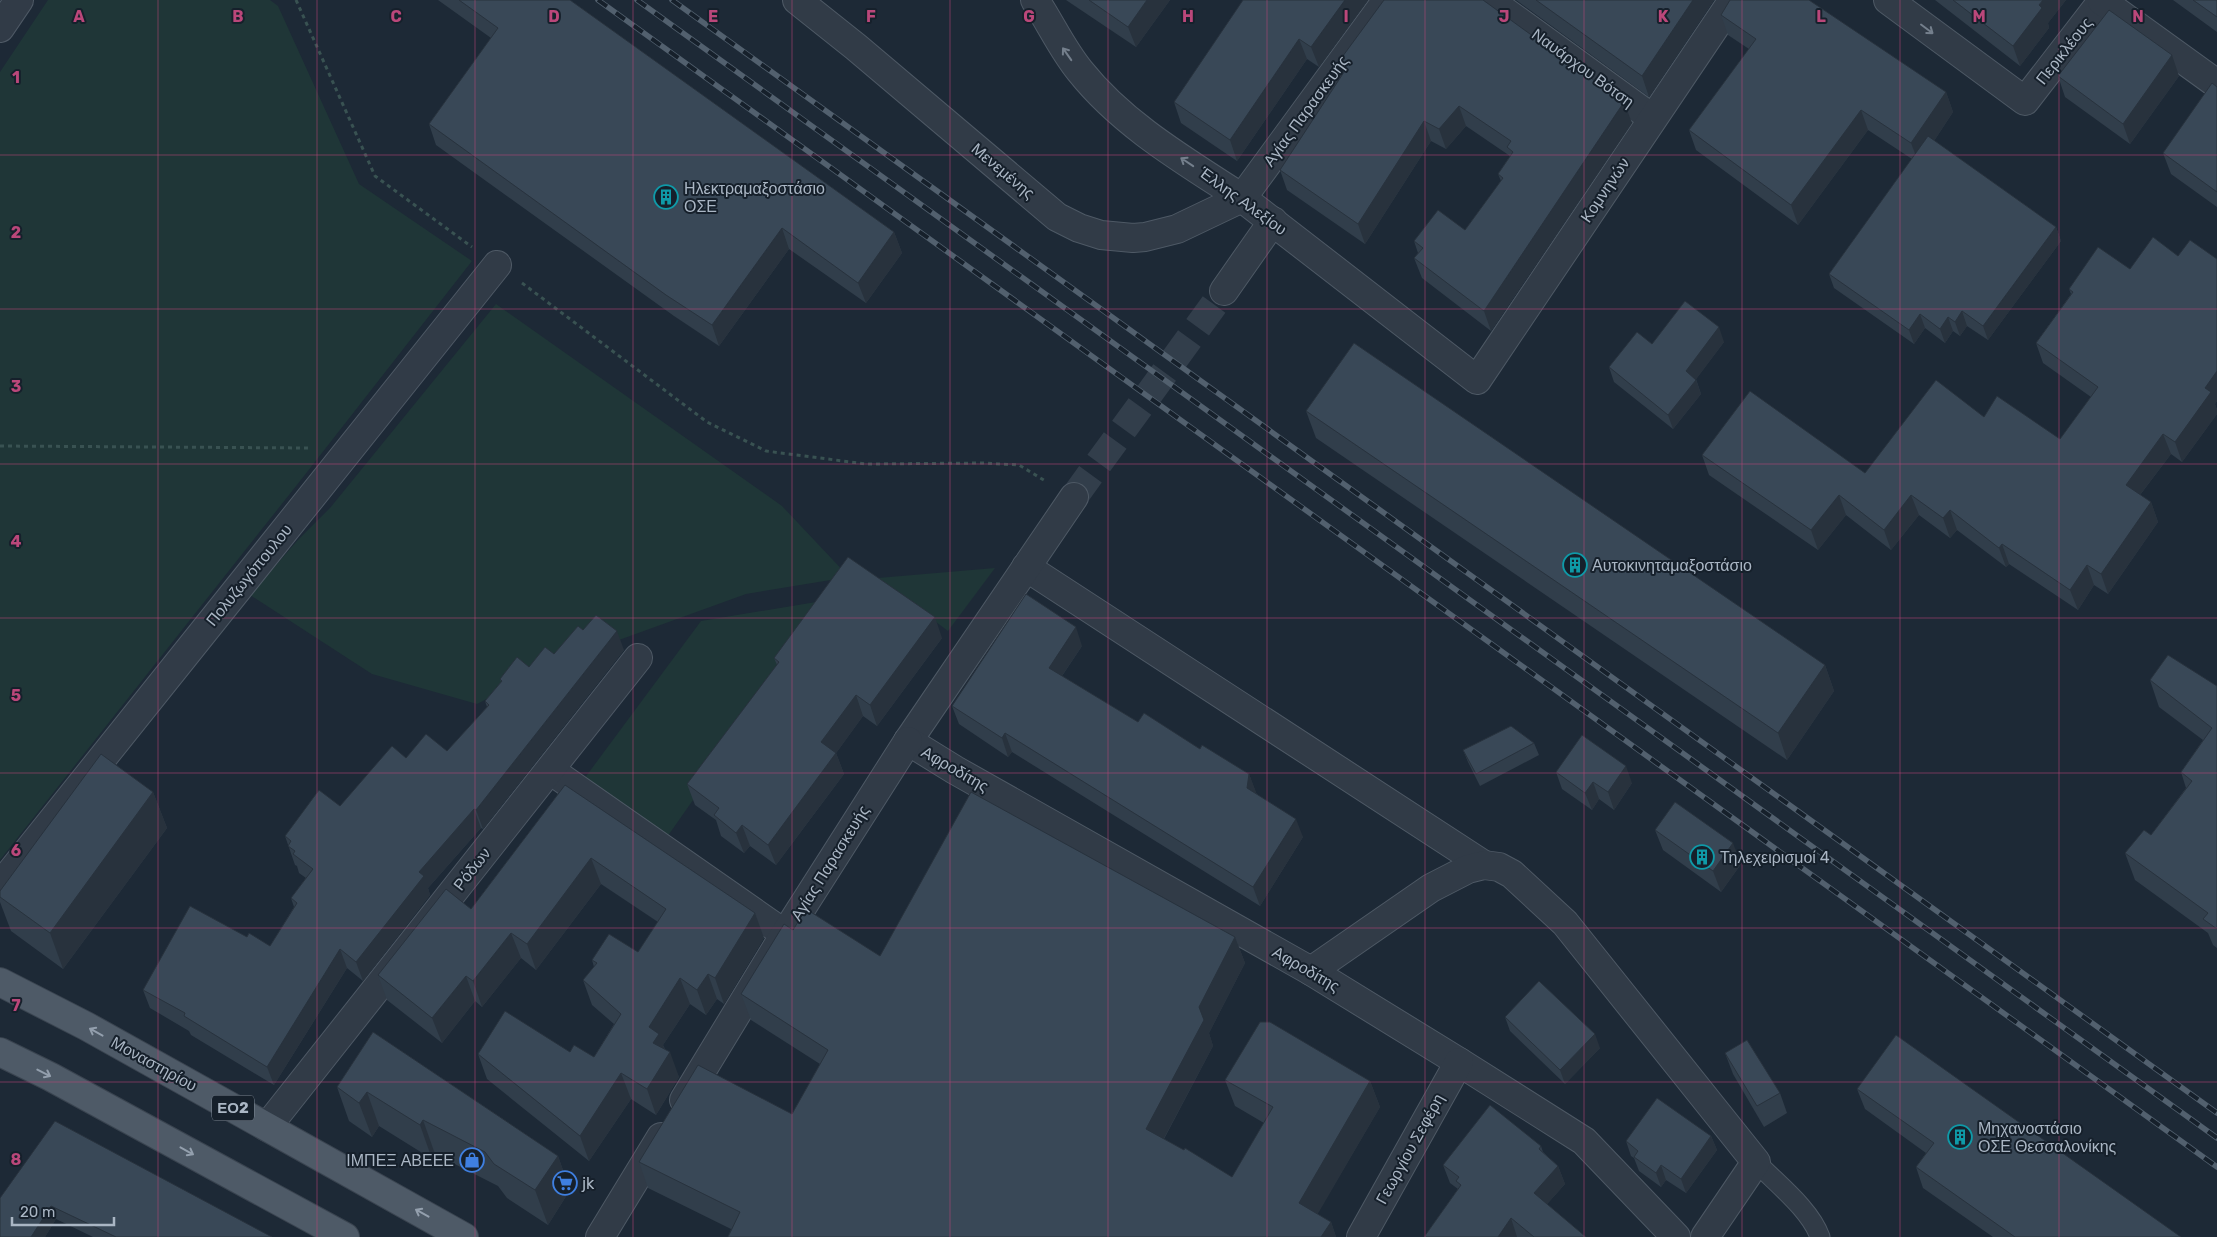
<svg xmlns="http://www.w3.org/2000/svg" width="2217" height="1237" font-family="Rubik,sans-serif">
<rect width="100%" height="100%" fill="#1d2936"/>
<g fill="#1f3637">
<polygon points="48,0 270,0 278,6 359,184 472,261 300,481 0,860 0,72"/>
<polygon points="496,304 782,506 849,577 746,594 561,661 477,704 372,674 250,595 297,541 330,508"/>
<polygon points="995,568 948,631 878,578"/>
<polygon points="834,599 665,840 581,783 701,621"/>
</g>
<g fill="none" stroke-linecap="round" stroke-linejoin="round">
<polyline stroke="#323e4b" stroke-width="28" stroke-dasharray="28 14" stroke-linecap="butt" points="1074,497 1224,291"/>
<g stroke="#4e5965" stroke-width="21">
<path id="service" d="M 1756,1162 C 1777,1184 1810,1209 1820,1237"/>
</g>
<g stroke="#4e5965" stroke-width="30">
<g id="pedestrian">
<polyline points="1489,0 1652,118"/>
<polyline points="1242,198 1477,380 1733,0"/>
<polyline points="1224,291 1273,221"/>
<polyline points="1026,567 1484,865"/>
<polyline points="908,741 1074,497"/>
</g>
</g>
<g stroke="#4e5965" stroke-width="30">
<g id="minor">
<path d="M 1035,0 C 1051,24 1062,49 1080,71 C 1123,125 1185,161 1242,198"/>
<polyline points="1888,0 2025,101 2103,0"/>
<polyline points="2102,1 2217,84"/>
<polyline points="0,28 19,0"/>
<polyline points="908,741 955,770 1311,971 1459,1062 1584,1141 1676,1237"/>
<polyline points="550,770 785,934"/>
<polyline points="0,886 497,265"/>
<polyline points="1311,971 1431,888 1468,869 1484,865 1499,867 1512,874 1565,923 1756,1162 1705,1237"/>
<polyline points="267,1127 638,658"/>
<polyline points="1361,1237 1459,1062"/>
</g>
</g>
<g stroke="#4e5965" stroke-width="30">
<g id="tertiary">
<polyline points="797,0 856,47 1057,217 1079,228 1101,235 1133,238 1145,237 1177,229 1242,198 1387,0"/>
<polyline points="684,1100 785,934 908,741"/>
<polyline points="600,1237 661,1137"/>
</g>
</g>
<g stroke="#3a4450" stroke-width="30">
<g id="primary">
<polyline points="0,982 86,1026 464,1237"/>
<polyline points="0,1052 51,1077 345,1237"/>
</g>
</g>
<g stroke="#395252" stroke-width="3" stroke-dasharray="4 4" stroke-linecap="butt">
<polyline points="296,0 375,176 472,247"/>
<polyline points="522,283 707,422 766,451 866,464 983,463 1019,465 1047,482"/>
<polyline points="0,446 309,448"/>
</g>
<use href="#service" stroke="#313b47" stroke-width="19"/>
<use href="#pedestrian" stroke="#313b47" stroke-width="28"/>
<use href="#minor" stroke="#313b47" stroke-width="28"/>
<use href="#tertiary" stroke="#313b47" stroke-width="28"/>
<use href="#primary" stroke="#4e5a67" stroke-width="28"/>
<g stroke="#52606e" stroke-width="5.5">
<g id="rail">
<polyline points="598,0 2217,1167"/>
<polyline points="637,0 2217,1138"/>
<polyline points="672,0 2217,1113"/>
</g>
</g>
<use href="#rail" stroke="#16202b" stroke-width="4" stroke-dasharray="11" stroke-linecap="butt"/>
</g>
<g fill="#313e4b">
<polygon points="438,0 570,0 894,232 902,253 866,303 789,249 719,346 674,316 436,145 429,124 491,38"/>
<polygon points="1066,0 1170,0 1136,47"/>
<polygon points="1368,0 1319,67 1307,59 1237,161 1181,123 1174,102"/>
<polygon points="1516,0 1714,0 1649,97"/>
<polygon points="1935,0 2066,0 2048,23 2049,28 2020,66"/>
<polygon points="2173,0 2217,0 2217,32"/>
<polygon points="1721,15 1946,92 1953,112 1934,141 2056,227 2061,241 1988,340 1967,326 1960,336 1953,331 1945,343 1925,328 1914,344 1834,288 1829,274 1912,159 1868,130 1798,225 1696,150 1689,130 1749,49 1728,35"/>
<polygon points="1337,64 1632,123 1491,331 1422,278 1414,258 1418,253 1414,241 1465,230 1501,181 1498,174 1510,156 1466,126 1446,149 1431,141 1365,244 1287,190 1280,170 1342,75"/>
<polygon points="2058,76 2179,76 2130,144 2065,97"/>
<polygon points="2217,87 2217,207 2171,174 2163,153"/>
<polygon points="2178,256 2217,259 2217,401 2215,404 2217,410 2217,414 2182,462 2171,454 2140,495 2151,502 2158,522 2108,594 2094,585 2078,610 2009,564 2006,567 1957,530 1950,538 1919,515 1891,550 1846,515 1818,550 1709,475 1702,455 1865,473 1984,417 2060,439 2091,397 2043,363 2036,343 2071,294 2069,289 2130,269"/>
<polygon points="1724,342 1696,379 1701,394 1673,429 1614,382 1609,367 1652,344"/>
<polygon points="1306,411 1825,665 1834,691 1787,760 1316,438"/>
<polygon points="583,630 624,650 483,829 481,828 428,888 430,895 363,981 347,968 274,1085 191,1035 189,1031 150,1008 143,990 247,937 270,946 294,907 291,898 306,878 299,873 297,866 295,865 285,836 340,806 406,758 447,751 487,707 485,701 501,682 500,679 529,667 554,654"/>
<polygon points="942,638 877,726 863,716 836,753 844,774 776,865 750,846 744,853 721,836 716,820 695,805 687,784 777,665 774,658"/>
<polygon points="1082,646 1062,676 1138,722 1200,749 1249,774 1256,793 1303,837 1260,906 1012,752 1008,757 959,724 952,706"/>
<polygon points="2150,680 2217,686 2217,948 2213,945 2208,933 2135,880 2125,853 2151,835 2186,788 2181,772 2203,740 2159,707"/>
<polygon points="1534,743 1539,755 1480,786 1468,762 1463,750"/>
<polygon points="1556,772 1632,783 1614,810 1599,799 1592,810 1562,789"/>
<polygon points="565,785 755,913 764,938 724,1004 717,999 706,1015 690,1004 663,1045 679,1077 656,1115 631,1099 589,1161 487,1079 478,1054 570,1052 594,1057 614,1024 592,1005 583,980 594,967 592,960 638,952 658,922 601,884 536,970 521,958 482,1007 475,1001 442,1043 387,1000 378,975 471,909"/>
<polygon points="153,792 167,828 63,969 11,931 0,902 0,891"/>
<polygon points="1655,830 1741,864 1721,892 1663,850"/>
<polygon points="793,930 880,956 1235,937 1245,963 1209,1033 1213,1046 1164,1139 1232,1177 1264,1123 1235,1106 1225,1080 1370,1081 1380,1107 1317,1214 1331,1222 1336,1237 728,1237 731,1229 648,1188 639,1162 792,1114 820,1064 751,1020 741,994"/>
<polygon points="1505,1017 1600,1048 1565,1084 1510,1031"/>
<polygon points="373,1032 558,1156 570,1190 548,1225 507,1198 498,1186 435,1154 432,1159 379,1126 372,1137 349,1121 337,1087"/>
<polygon points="1725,1053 1780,1093 1787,1113 1764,1127 1733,1074"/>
<polygon points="1857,1089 2181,1237 1993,1237 1923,1188 1916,1167 1926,1153 1865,1109"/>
<polygon points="1711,1136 1717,1150 1686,1193 1666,1180 1661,1187 1639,1171 1634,1158 1631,1156 1626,1141"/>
<polygon points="1541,1146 1543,1152 1558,1166 1565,1184 1547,1204 1586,1237 1424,1237 1458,1189 1450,1183 1443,1165"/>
<polygon points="0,1198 272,1237 93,1237 56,1219 45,1237 0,1237"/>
</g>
<g fill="#28323d">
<polygon points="1147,0 1170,0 1136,47 1128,27"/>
<polygon points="1345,0 1368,0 1319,67 1311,47"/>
<polygon points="1693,0 1714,0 1649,97 1642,76"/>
<polygon points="2043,0 2066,0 2048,23 2049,28 2020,66 2013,46"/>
<polygon points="1299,39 1307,59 1237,161 1230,140"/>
<polygon points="2172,55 2179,76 2130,144 2123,124"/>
<polygon points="1946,92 1953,112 1919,164 1911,143"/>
<polygon points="1624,102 1632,123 1491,331 1484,311"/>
<polygon points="1459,106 1466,126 1446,149 1439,129"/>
<polygon points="1861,110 1868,130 1798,225 1791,205"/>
<polygon points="1424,121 1431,141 1365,244 1358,224"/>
<polygon points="2056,227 2061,241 1988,340 1983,326"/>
<polygon points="782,228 789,249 719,346 712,325"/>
<polygon points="894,232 902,253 866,303 858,283"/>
<polygon points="1962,311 1967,326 1960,336 1955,322"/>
<polygon points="1920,314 1925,328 1914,344 1909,330"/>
<polygon points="1948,317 1953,331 1945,343 1940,329"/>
<polygon points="1719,327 1724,342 1691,386 1686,371"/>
<polygon points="2217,371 2217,401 2215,404 2217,410 2217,414 2182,462 2175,442 2205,388"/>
<polygon points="1696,380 1701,394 1673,429 1668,415"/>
<polygon points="2163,434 2171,454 2133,504 2126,485"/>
<polygon points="1839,495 1846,515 1818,550 1811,530"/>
<polygon points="1911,495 1919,515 1891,550 1884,530"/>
<polygon points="2151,502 2158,522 2108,594 2101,574"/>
<polygon points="1950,510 1957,530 1950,538 1943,518"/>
<polygon points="2002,544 2009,564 2006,567 1999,548"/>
<polygon points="2087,565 2094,585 2078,610 2070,590"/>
<polygon points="935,617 942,638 877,726 870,705"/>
<polygon points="1076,627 1082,646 1055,686 1049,668"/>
<polygon points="617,631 624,650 483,829 476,810"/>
<polygon points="1825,665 1834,691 1787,760 1778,733"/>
<polygon points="856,695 863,716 829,763 821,742"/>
<polygon points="1005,733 1012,752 1008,757 1002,738"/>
<polygon points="836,753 844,774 776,865 768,845"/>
<polygon points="1626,766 1632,783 1614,810 1608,792"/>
<polygon points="1249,774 1256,792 1254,806 1247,788"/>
<polygon points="1593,782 1599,799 1592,810 1585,793"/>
<polygon points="153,792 167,828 63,969 50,933"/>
<polygon points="474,809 481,828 428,888 430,895 363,981 356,962 419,872"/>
<polygon points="1296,819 1303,837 1260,906 1253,887"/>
<polygon points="742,825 750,846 744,853 736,833"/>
<polygon points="1733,843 1741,864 1721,892 1713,871"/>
<polygon points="591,858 601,884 536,970 527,944"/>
<polygon points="755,913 764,938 724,1004 715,978"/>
<polygon points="511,933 521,958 482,1007 473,981"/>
<polygon points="1235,937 1245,963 1209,1033 1213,1046 1155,1155 1146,1129 1199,1007"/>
<polygon points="340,949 347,968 274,1085 267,1067"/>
<polygon points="708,974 717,999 706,1015 697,990"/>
<polygon points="466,976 475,1001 442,1043 432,1018"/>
<polygon points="680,978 690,1004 663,1045 667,1056 670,1052 679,1077 656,1115 647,1089 653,1043 649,1027"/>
<polygon points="1595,1034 1600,1048 1565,1084 1560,1070"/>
<polygon points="621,1073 631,1099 589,1161 580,1136"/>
<polygon points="1370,1081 1380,1107 1309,1229 1299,1203"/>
<polygon points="367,1092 379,1126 372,1137 359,1103"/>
<polygon points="423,1120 435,1154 432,1159 420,1125"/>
<polygon points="1711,1136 1717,1150 1686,1193 1681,1179"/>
<polygon points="558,1156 570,1190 548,1225 535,1190"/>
<polygon points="1661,1165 1666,1180 1661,1187 1656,1173"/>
<polygon points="1558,1166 1565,1184 1540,1212 1534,1193"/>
<polygon points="51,1206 56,1219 45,1237 31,1237"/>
<polygon points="1511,1218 1517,1237 1498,1237"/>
<polygon points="1331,1222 1336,1237 1321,1237"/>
</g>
<g fill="#394857" stroke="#28323d">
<polygon points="459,0 570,0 894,232 858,283 782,228 712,325 666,295 429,124 498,28"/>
<polygon points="1089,0 1147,0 1128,27"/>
<polygon points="1243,0 1345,0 1311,47 1299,39 1230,140 1174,102"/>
<polygon points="1384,0 1483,0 1624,102 1484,311 1414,258 1423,248 1414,241 1438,210 1465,230 1503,178 1498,174 1513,152 1507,147 1511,141 1459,106 1439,129 1424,121 1358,224 1280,170 1346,69 1337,64"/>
<polygon points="1536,0 1693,0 1642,76"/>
<polygon points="1730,0 1809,0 1946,92 1911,143 1861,110 1791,205 1689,130 1756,39 1721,15"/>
<polygon points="1953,0 2043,0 2039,5 2042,8 2013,46"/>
<polygon points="2193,0 2217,0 2217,17"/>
<polygon points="2109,10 2172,55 2123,124 2058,76"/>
<polygon points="2212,83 2217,87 2217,192 2163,153"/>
<polygon points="1928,136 2056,227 1983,326 1962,311 1955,322 1948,317 1940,329 1920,314 1909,330 1829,274"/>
<polygon points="2153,237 2178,256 2190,240 2217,259 2217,371 2205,388 2211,392 2175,442 2163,434 2126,485 2151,502 2101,574 2087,565 2070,590 2002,544 1999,548 1950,510 1943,518 1911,495 1884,530 1839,495 1811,530 1702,455 1750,391 1865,473 1936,380 1984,417 1997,396 2060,439 2098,387 2036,343 2073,292 2069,289 2098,247 2130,269"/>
<polygon points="1685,301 1719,327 1686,371 1696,380 1668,415 1609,367 1637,332 1652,344"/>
<polygon points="1354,343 1825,665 1778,733 1306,411"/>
<polygon points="848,557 935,617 870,705 856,695 821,742 836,753 768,845 742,825 736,833 714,815 719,808 687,784 779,662 774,658"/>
<polygon points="1026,594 1076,627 1049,668 1138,722 1144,713 1200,749 1202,745 1249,774 1247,788 1296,819 1253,887 1005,733 1002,738 952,706"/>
<polygon points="596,615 617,631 476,810 474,809 419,872 424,876 356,962 340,949 267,1067 184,1016 185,1013 143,990 190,906 247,937 249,933 270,946 297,903 291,898 313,869 293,854 295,851 288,846 291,841 285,836 319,790 340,806 392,746 406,758 426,734 447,751 489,705 485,701 502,681 500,679 517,657 529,667 545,647 554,654 578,626 583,630"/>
<polygon points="2168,655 2217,686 2217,929 2203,919 2208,913 2125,853 2144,830 2151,835 2192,781 2181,772 2212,728 2150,680"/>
<polygon points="1511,726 1534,743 1476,774 1463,750"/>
<polygon points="1582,735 1626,766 1608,792 1593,782 1585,793 1556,772"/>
<polygon points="101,754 153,792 50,933 0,897 0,891"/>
<polygon points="565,785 755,913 715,978 708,974 697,990 680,978 649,1027 659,1034 653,1043 670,1052 647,1089 621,1073 580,1136 478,1054 505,1011 570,1052 574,1045 594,1057 621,1014 583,980 597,963 592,960 609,934 638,952 666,909 591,858 527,944 511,933 473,981 466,976 432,1018 378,975 446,889 471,909"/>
<polygon points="971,792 1235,937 1199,1007 1204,1020 1146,1129 1184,1150 1185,1148 1232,1177 1273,1107 1225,1080 1260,1022 1270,1022 1370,1081 1299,1203 1331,1222 1321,1237 728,1237 740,1212 639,1162 698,1065 792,1114 828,1050 741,994 784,924 793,930 806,909 880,956"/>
<polygon points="1675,802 1733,843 1713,871 1655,830"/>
<polygon points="1539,981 1595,1034 1560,1070 1505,1017"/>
<polygon points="373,1032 558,1156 535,1190 494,1164 485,1152 423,1120 420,1125 367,1092 359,1103 337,1087"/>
<polygon points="1896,1035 2181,1237 2015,1237 1916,1167 1934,1143 1857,1089"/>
<polygon points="1747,1040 1780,1093 1757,1106 1725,1053"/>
<polygon points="1657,1098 1711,1136 1681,1179 1661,1165 1656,1173 1634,1157 1638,1151 1626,1141"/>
<polygon points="1490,1105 1541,1146 1539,1149 1558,1166 1534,1193 1586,1237 1534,1237 1511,1218 1498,1237 1424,1237 1461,1185 1456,1181 1459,1177 1443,1165"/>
<polygon points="55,1121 272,1237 116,1237 51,1206 31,1237 0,1237 0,1198"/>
</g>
<defs><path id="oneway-shaft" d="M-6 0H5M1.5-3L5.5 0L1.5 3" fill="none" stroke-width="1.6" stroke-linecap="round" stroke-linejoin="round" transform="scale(1.25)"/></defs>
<g stroke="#747f8c">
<use href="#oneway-shaft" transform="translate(1927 29) rotate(37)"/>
<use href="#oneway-shaft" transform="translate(1067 54) rotate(-125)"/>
<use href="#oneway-shaft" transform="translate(1187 162) rotate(-146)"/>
</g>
<g stroke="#939fad">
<use href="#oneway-shaft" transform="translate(96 1032) rotate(-151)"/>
<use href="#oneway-shaft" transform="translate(44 1073) rotate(27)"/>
<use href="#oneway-shaft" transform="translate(187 1151) rotate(29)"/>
<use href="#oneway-shaft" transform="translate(422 1213) rotate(-151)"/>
</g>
<path fill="none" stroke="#bb477a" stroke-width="1" stroke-opacity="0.55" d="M 158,0 L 158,1237M 317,0 L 317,1237M 475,0 L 475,1237M 633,0 L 633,1237M 792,0 L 792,1237M 950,0 L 950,1237M 1108,0 L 1108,1237M 1267,0 L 1267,1237M 1425,0 L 1425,1237M 1584,0 L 1584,1237M 1742,0 L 1742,1237M 1900,0 L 1900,1237M 2059,0 L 2059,1237M 0,155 L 2217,155M 0,309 L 2217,309M 0,464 L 2217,464M 0,618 L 2217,618M 0,773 L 2217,773M 0,928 L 2217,928M 0,1082 L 2217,1082"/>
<defs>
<g id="building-ring" transform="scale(1.25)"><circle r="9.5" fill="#16202b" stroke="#0f9aa8" stroke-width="1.5"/><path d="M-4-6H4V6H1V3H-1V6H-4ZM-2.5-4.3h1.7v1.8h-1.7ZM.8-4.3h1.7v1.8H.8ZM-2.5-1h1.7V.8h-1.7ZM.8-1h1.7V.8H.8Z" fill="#0f9aa8"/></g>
<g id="shop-ring" transform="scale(1.25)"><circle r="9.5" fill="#16202b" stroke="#3f7fe0" stroke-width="1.5"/><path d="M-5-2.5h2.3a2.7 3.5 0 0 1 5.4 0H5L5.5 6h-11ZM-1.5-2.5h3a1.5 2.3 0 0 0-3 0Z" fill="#3f7fe0"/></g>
<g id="supermarket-ring" transform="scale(1.25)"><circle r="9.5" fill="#16202b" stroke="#3f7fe0" stroke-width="1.5"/><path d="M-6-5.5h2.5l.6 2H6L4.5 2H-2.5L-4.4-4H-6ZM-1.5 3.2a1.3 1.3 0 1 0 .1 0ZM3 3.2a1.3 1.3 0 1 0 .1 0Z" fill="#3f7fe0"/></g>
</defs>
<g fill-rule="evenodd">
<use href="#building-ring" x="666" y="197"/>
<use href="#building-ring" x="1575" y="565"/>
<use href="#building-ring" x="1702" y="857"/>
<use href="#building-ring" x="1960" y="1137"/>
<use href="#shop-ring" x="472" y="1160"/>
<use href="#supermarket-ring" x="565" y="1183"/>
</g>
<g text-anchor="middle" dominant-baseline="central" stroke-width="4" stroke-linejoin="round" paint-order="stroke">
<rect fill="#16202b" stroke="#7e8996" stroke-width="1" x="212" y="1095.5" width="42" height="25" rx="4"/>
<g font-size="15" font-weight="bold" fill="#aab6c4">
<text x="233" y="1108">ΕΟ2</text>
</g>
<g font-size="16" fill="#aab6c4" stroke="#16202b">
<text transform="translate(2064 51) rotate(-52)">Περικλέους</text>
<text transform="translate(1583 68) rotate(36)">Ναυάρχου Βότση</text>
<text transform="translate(1306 111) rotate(-54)">Αγίας Παρασκευής</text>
<text transform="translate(1003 171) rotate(40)">Μενεμένης</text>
<text transform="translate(1605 190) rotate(-56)">Κομνηνών</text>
<text transform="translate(1243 201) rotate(36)">Έλλης Αλεξίου</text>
<text transform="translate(249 575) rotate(-51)">Πολυζωγόπουλου</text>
<text transform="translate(955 769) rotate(30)">Αφροδίτης</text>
<text transform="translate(830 863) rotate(-58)">Αγίας Παρασκευής</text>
<text transform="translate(472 869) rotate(-52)">Ρόδων</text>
<text transform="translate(1306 969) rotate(30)">Αφροδίτης</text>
<text transform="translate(154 1064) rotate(29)">Μοναστηρίου</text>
<text transform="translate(1410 1149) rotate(-61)">Γεωργίου Σεφέρη</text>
</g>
<g font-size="16" fill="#aab6c4" stroke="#16202b" text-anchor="start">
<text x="684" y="188">Ηλεκτραμαξοστάσιο<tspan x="684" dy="18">ΟΣΕ</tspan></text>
<text x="1592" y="565">Αυτοκινηταμαξοστάσιο</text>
<text x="1720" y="857">Τηλεχειρισμοί 4</text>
<text x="1978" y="1128">Μηχανοστάσιο<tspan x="1978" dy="18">ΟΣΕ Θεσσαλονίκης</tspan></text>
<text x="454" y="1160" text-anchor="end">ΙΜΠΕΞ ΑΒΕΕΕ</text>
<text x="582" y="1183">jk</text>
</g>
</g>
<g font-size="16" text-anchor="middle" font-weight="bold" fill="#bb477a" stroke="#16202b" stroke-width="4" stroke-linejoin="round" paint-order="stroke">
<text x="79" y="22">A</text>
<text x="238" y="22">B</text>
<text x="396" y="22">C</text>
<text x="554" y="22">D</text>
<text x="713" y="22">E</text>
<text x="871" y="22">F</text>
<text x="1029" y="22">G</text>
<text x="1188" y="22">H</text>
<text x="1346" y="22">I</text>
<text x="1504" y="22">J</text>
<text x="1663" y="22">K</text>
<text x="1821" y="22">L</text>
<text x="1979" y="22">M</text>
<text x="2138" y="22">N</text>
<text x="16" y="83">1</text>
<text x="16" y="238">2</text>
<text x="16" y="392">3</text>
<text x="16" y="547">4</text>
<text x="16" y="701">5</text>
<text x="16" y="856">6</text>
<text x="16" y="1011">7</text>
<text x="16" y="1165">8</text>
</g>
<path d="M12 1217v8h102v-8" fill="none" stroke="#aab6c4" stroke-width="2.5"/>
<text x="20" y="1217" font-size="15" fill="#aab6c4" stroke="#16202b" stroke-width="4" paint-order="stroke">20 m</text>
</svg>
